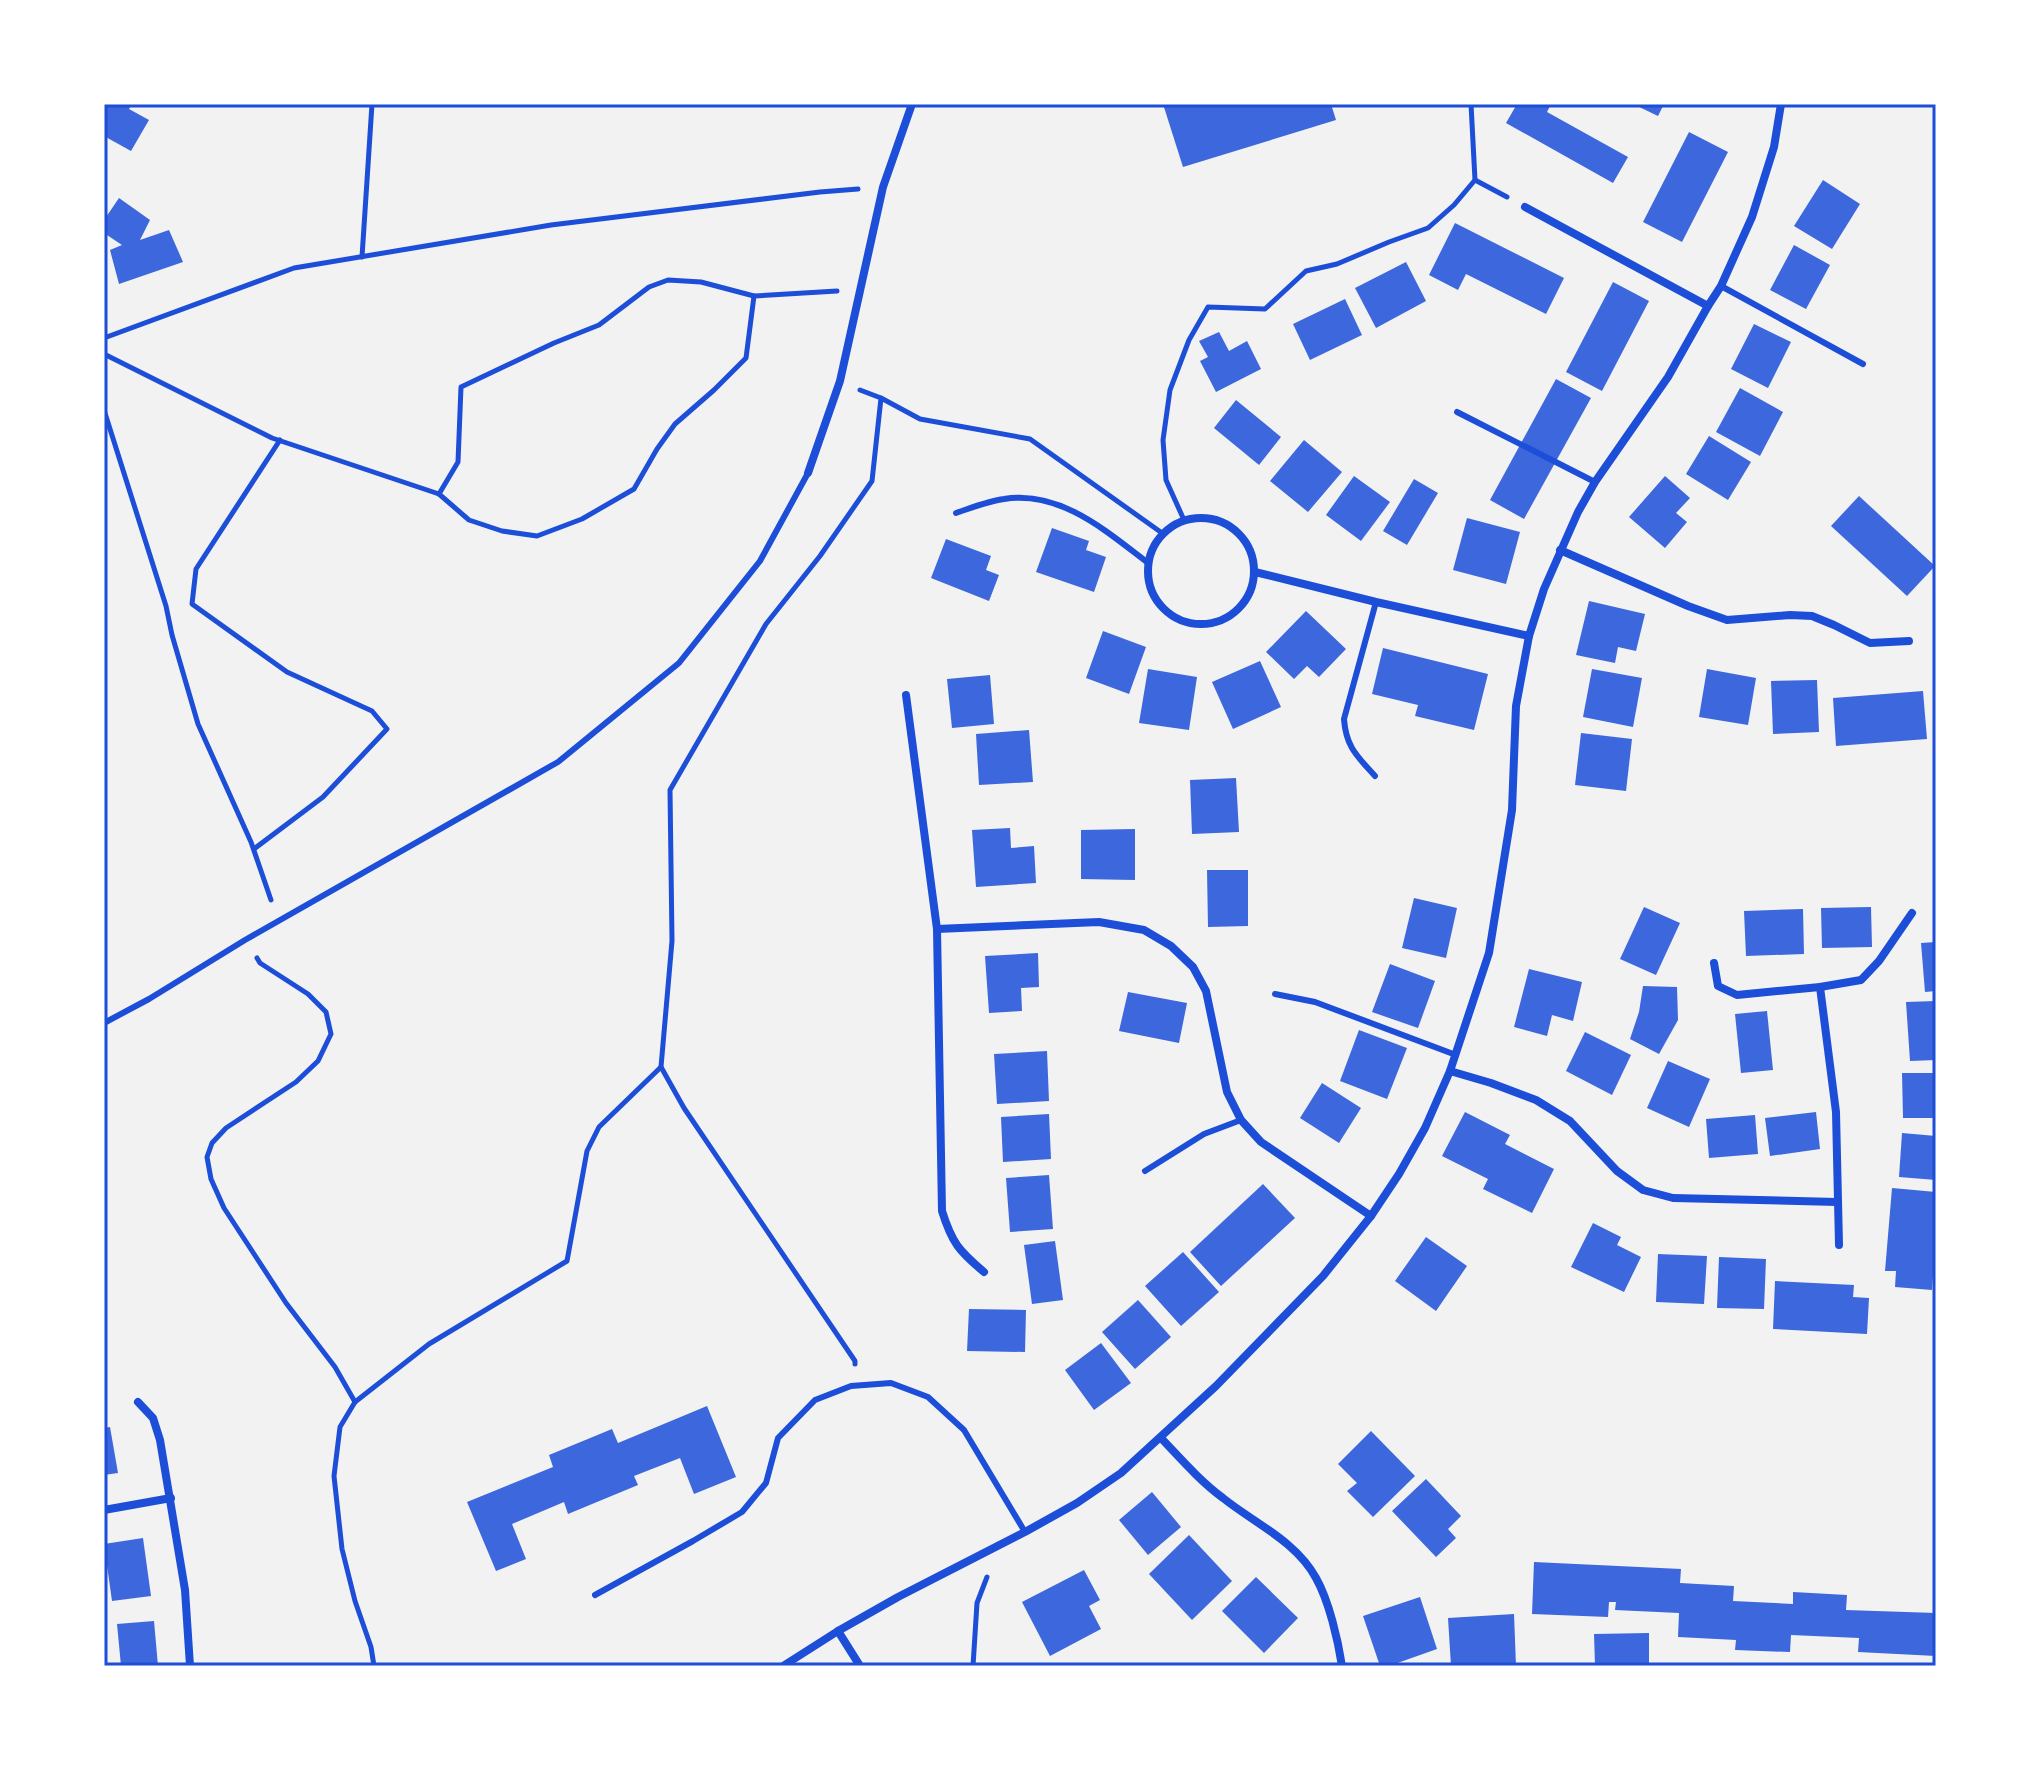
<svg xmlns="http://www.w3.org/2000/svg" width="2040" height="1770" font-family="Helvetica,sans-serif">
<rect width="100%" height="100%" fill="#f2f2f2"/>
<g fill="#3d67dc">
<polygon points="104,104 132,104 129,109 149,120 131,151 104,136"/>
<polygon points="1163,104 1331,104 1336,120 1183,167"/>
<polygon points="1517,104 1551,104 1547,112 1628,157 1613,183 1506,123"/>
<polygon points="1633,104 1664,104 1658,116"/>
<polygon points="1689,132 1728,152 1682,242 1643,222"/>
<polygon points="1823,180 1860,204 1832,249 1794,226"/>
<polygon points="119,198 150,220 140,240 169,230 183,262 119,284 110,250 122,245 104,233 104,220"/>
<polygon points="1455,223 1564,278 1546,314 1466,274 1458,290 1429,275"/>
<polygon points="1794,245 1830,265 1806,309 1770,290"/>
<polygon points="1406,262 1426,301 1376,328 1355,288"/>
<polygon points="1613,282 1649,301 1602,391 1566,372"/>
<polygon points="1345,299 1362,335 1310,360 1293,324"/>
<polygon points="1754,324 1791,342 1768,388 1731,369"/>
<polygon points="1219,332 1229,351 1247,341 1261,369 1216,392 1200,361 1208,357 1199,341"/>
<polygon points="1556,379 1591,398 1524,519 1490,500"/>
<polygon points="1740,388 1783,412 1760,456 1716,432"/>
<polygon points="1236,400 1281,437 1259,465 1214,428"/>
<polygon points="1709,436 1751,462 1728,500 1686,474"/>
<polygon points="1304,440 1342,472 1308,512 1270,481"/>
<polygon points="1354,476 1390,502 1361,541 1326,515"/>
<polygon points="1665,476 1690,498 1676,513 1687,522 1665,548 1629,517"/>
<polygon points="1414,479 1438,493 1407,545 1383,531"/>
<polygon points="1859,496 1935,566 1907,596 1831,526"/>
<polygon points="1467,518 1520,532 1506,584 1453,570"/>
<polygon points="1052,528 1089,541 1086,550 1106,557 1094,592 1036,572"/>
<polygon points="946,539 991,556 986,570 999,575 989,601 931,578"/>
<polygon points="1589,601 1645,614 1636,651 1618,647 1615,663 1576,655"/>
<polygon points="1306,611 1346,649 1319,677 1307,666 1294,679 1266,652"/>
<polygon points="1103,631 1146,647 1129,694 1086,678"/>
<polygon points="1383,648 1488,674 1474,730 1415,716 1418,705 1372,694"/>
<polygon points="1260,661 1281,707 1233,729 1212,682"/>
<polygon points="1148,669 1197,677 1189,730 1139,723"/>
<polygon points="1592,669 1642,678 1633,727 1583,717"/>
<polygon points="1707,669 1756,678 1748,725 1699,717"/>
<polygon points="990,675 994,724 952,728 947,679"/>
<polygon points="1817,680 1819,732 1773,734 1771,681"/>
<polygon points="1923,691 1927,739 1836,746 1833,698"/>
<polygon points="1029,730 1033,782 979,785 976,734"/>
<polygon points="1581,733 1632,739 1626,791 1575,785"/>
<polygon points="1236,778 1239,832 1192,834 1190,780"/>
<polygon points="1010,828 1011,848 1034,846 1036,883 976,887 972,830"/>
<polygon points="1135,829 1135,880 1081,879 1081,830"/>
<polygon points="1207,870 1248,870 1248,926 1208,927"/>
<polygon points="1414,898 1457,908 1446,958 1402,948"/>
<polygon points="1644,907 1680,923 1656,975 1620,959"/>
<polygon points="1871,907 1872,947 1822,948 1821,908"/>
<polygon points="1803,909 1804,954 1746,956 1744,911"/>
<polygon points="1936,942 1936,991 1925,992 1921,943"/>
<polygon points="1038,953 1039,987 1021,988 1022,1011 989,1013 985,956"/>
<polygon points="1390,964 1435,981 1418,1028 1372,1012"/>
<polygon points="1529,969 1582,982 1573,1021 1552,1015 1547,1036 1514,1027"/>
<polygon points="1643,986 1677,987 1678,1020 1659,1054 1630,1039 1639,1012"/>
<polygon points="1128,992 1187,1003 1179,1043 1119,1031"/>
<polygon points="1936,1001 1936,1060 1910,1061 1906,1002"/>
<polygon points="1767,1011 1773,1070 1741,1073 1735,1014"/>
<polygon points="1359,1030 1407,1048 1387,1099 1340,1081"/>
<polygon points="1585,1032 1631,1055 1612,1095 1566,1071"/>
<polygon points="1047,1051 1049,1101 997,1104 994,1054"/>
<polygon points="1668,1061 1710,1079 1689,1127 1647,1108"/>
<polygon points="1902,1073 1936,1073 1936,1118 1903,1118"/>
<polygon points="1322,1083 1361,1108 1339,1143 1300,1118"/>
<polygon points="1465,1112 1510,1135 1505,1144 1554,1169 1532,1213 1483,1189 1488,1179 1442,1156"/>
<polygon points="1816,1112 1820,1149 1770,1156 1765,1118"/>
<polygon points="1049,1114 1051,1159 1003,1162 1001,1117"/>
<polygon points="1755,1115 1758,1154 1709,1158 1706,1119"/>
<polygon points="1902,1133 1936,1136 1936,1180 1899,1177"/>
<polygon points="1049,1175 1053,1229 1010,1232 1006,1178"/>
<polygon points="1263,1184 1295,1218 1221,1286 1190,1252"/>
<polygon points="1892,1188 1936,1192 1936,1234 1932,1290 1895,1287 1896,1271 1885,1271"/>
<polygon points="1593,1223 1621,1237 1617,1245 1641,1257 1624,1292 1571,1267"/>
<polygon points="1426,1237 1467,1266 1436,1311 1395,1281"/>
<polygon points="1055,1241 1063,1300 1032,1304 1024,1245"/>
<polygon points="1183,1252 1219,1292 1181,1326 1145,1286"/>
<polygon points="1658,1254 1707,1256 1704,1304 1656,1302"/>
<polygon points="1719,1257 1766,1259 1764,1309 1717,1308"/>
<polygon points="1775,1281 1854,1285 1853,1297 1869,1298 1867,1334 1773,1329"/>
<polygon points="1138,1300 1171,1337 1135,1369 1102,1332"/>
<polygon points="969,1309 1026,1310 1025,1352 967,1351"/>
<polygon points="1101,1343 1131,1383 1094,1410 1065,1370"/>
<polygon points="707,1406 736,1477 694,1494 680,1458 634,1476 638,1485 568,1514 564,1502 512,1524 526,1559 496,1571 467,1502 553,1467 549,1455 612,1429 618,1443"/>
<polygon points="110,1427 118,1473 104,1475 104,1428"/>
<polygon points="1371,1431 1415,1476 1373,1517 1347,1491 1357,1483 1338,1464"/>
<polygon points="1426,1479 1461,1516 1448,1529 1456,1538 1436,1557 1392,1511"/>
<polygon points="1152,1492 1181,1527 1148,1555 1119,1520"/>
<polygon points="1189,1535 1232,1581 1192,1620 1149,1574"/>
<polygon points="143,1538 151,1596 112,1601 104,1544"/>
<polygon points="1534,1562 1681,1569 1680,1583 1734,1586 1733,1601 1793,1604 1793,1592 1847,1595 1846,1610 1936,1613 1936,1656 1858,1652 1859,1638 1791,1635 1790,1652 1735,1650 1736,1640 1678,1637 1679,1613 1615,1610 1616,1602 1609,1602 1608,1617 1532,1614"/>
<polygon points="1084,1570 1100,1600 1089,1606 1101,1629 1050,1656 1022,1602"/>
<polygon points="1256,1577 1298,1618 1264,1653 1222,1611"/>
<polygon points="1420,1597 1437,1649 1389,1666 1380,1666 1363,1616"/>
<polygon points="1514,1614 1516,1666 1451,1666 1448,1618"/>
<polygon points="154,1621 158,1666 121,1666 117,1624"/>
<polygon points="1649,1633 1649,1666 1595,1666 1594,1634"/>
</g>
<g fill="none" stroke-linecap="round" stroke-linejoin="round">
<g stroke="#1d4ed8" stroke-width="5">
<polyline points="1475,180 1507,197"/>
<polyline points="362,257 372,104"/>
<polyline points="104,338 294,268 551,225 820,192 858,189"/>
<polyline points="104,354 272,438 439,494 469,520 502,531 537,536 582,519 634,489 657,449 675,424 714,390 746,358 754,296"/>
<polyline points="881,398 920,419 1030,439 1162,533"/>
<polyline points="104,410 166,606 172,635 198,724 251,842 271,900"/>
<polyline points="439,494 458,462 461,387 554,343 599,325 649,287 668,280 701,282 754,296 837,291"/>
<polyline points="1184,520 1166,480 1163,440 1170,390 1189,340 1208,307 1265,309 1306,271 1337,264 1389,242 1428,228 1454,205 1475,180 1471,104"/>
<polyline points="254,849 323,797 387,729 372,711 287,672 192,604 196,569 280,440"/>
<polyline points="257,958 260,963 308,994 326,1012 331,1034 318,1061 296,1082 226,1128 212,1143 207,1157 211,1179 224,1208 286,1303 335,1367 355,1402"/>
<polyline points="661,1067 684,1108 855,1361 855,1364"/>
<polyline points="374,1666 371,1647 355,1601 342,1549 334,1476 340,1427 355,1402 429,1344 567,1261 587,1151 599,1127 661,1067 672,941 670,790 766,624 820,556 872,481 881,398 860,390"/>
<polyline points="973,1666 977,1603 987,1577"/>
</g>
<g stroke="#1d4ed8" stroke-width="6">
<polyline points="1721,286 1863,364"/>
<polyline points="1457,412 1595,482"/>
<path d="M 956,513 C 971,508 988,501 1004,499 C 1060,490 1106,531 1147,562"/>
<path d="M 1375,776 C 1357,756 1346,747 1344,719 L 1376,602"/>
<polyline points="1275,994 1315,1002 1456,1055"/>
<polyline points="104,1023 149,999 245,940 558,762 679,663 760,561 808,473"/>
<polyline points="1145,1171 1204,1134 1241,1120"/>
<polyline points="595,1595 693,1541 742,1512 766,1483 778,1438 815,1400 851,1386 891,1383 928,1397 964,1430 1025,1532"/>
</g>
<g stroke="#1d4ed8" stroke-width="8">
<polyline points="1525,207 1708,306"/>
<polyline points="808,473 840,381 883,187 912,104"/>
<circle cx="1201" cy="571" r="53"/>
<polyline points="1560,550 1688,606 1727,620 1790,615 1812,616 1834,625 1870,643 1909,641"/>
<polyline points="1255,572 1376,602 1529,636"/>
<path d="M 906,695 L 937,929 L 942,1211 C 952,1243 959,1251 984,1272"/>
<polyline points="937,929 1099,922 1144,930 1171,946 1193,967 1206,991 1227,1092 1241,1120 1261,1142 1371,1216"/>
<polyline points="1714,963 1718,986 1737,995 1820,987 1861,980 1879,961 1912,913"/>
<polyline points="1820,987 1836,1112 1839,1245"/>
<polyline points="1450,1071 1491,1083 1536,1100 1570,1121 1617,1171 1643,1190 1673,1198 1837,1202"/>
<polyline points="138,1402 153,1418 160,1440 185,1590 190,1666"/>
<path d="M 1161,1438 C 1181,1459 1200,1481 1223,1498 C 1254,1523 1296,1541 1316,1578 C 1329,1601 1338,1640 1342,1666"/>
<polyline points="104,1510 171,1498"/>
<polyline points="838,1631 860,1666"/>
<polyline points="783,1666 838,1631 898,1597 1025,1532 1077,1503 1121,1473 1216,1386 1323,1276 1371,1216 1399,1174 1425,1128 1450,1071 1489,953 1512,810 1516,706 1529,636 1544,589 1578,512 1595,482 1668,377 1708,306 1721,286 1752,217 1774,147 1781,104"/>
</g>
</g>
<rect width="2040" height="1770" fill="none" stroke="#ffffff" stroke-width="212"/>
<rect x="106" y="106" width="1828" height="1558" fill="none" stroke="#1d4ed8" stroke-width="3"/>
</svg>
